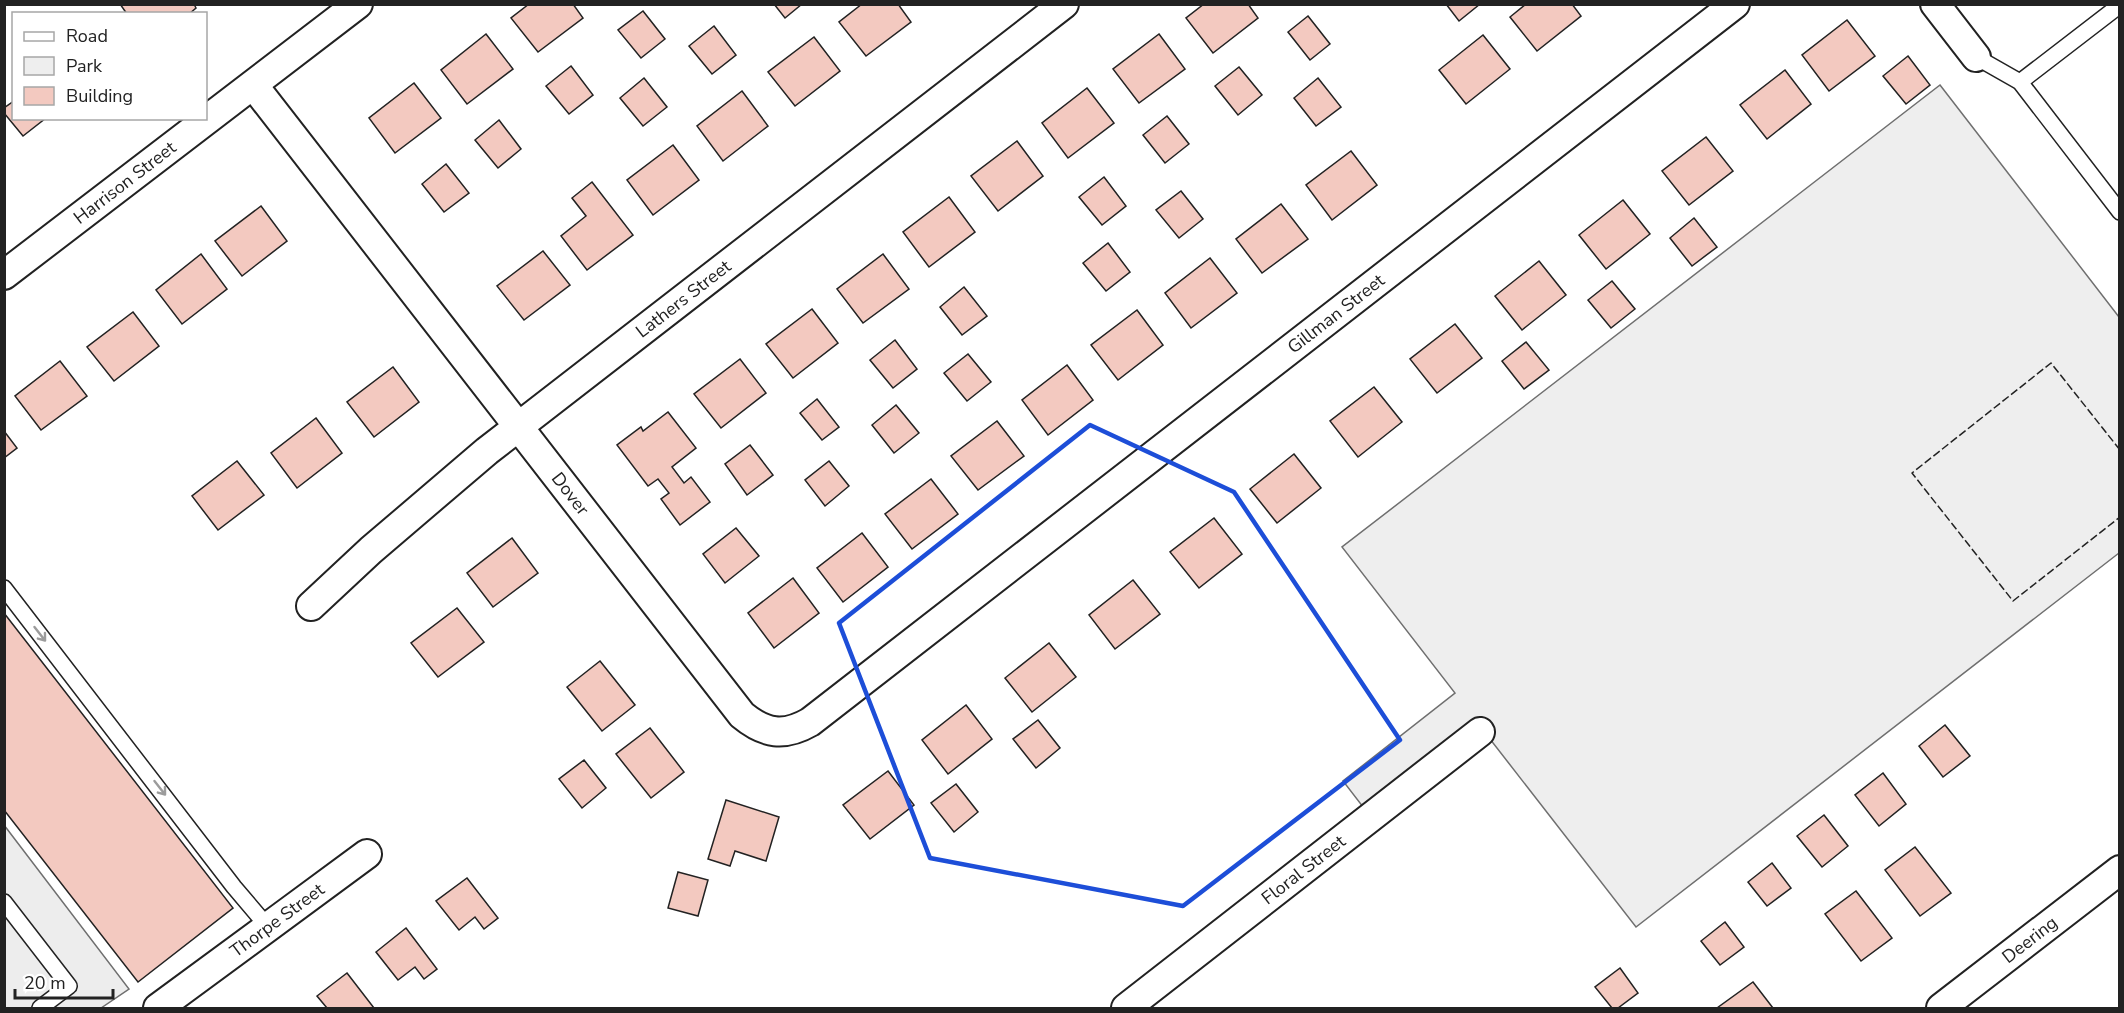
<svg xmlns="http://www.w3.org/2000/svg" width="2124" height="1013" font-family="'Nunito Sans',sans-serif">
<rect width="100%" height="100%" fill="#fff"/>
<polygon fill="#eee" stroke="#6f6f6f" stroke-width="1.5" points="1940,85 2119,317 2119,553 1636,927 1483,730 1370,816 1343,781 1455,693 1342,547"/>
<polygon fill="#ededed" stroke="#6f6f6f" stroke-width="1.5" points="4,825 129,989 101,1008 5,1008"/>
<g fill="#f3c9c0" stroke="#222" stroke-width="1.5">
<polygon points="120,4 194,4 196,8 189,14 127,14"/>
<polygon points="529,4 573,4 583,18 538,52 511,18"/>
<polygon points="774,4 802,4 785,18"/>
<polygon points="862,4 898,4 911,22 866,56 839,22"/>
<polygon points="1204,4 1248,4 1258,18 1213,53 1186,18"/>
<polygon points="1446,4 1480,4 1459,21"/>
<polygon points="1526,4 1572,4 1581,16 1537,51 1510,17"/>
<polygon points="643,11 665,39 641,58 618,30"/>
<polygon points="1308,16 1330,44 1310,60 1288,32"/>
<polygon points="1847,20 1875,56 1829,91 1802,55"/>
<polygon points="714,26 736,55 712,74 689,46"/>
<polygon points="486,34 513,69 467,104 441,70"/>
<polygon points="1159,34 1185,69 1139,103 1113,69"/>
<polygon points="1483,35 1510,69 1466,104 1439,70"/>
<polygon points="814,37 840,71 795,106 768,72"/>
<polygon points="1908,56 1930,85 1906,104 1883,76"/>
<polygon points="571,66 593,95 569,114 546,86"/>
<polygon points="1239,67 1262,95 1238,115 1215,86"/>
<polygon points="1785,70 1811,104 1767,139 1740,105"/>
<polygon points="644,78 667,107 643,126 620,98"/>
<polygon points="1318,78 1341,107 1316,126 1294,98"/>
<polygon points="414,83 441,118 395,153 369,118"/>
<polygon points="1087,88 1114,123 1068,158 1042,123"/>
<polygon points="742,91 768,126 723,161 697,126"/>
<polygon points="14,101 14,118 46,118 23,136 4,113 4,108"/>
<polygon points="1167,116 1189,144 1165,163 1143,135"/>
<polygon points="499,120 521,149 498,168 475,140"/>
<polygon points="1706,137 1733,171 1689,205 1662,171"/>
<polygon points="1017,141 1043,176 998,211 971,176"/>
<polygon points="673,145 699,180 653,215 627,180"/>
<polygon points="1351,151 1377,185 1332,220 1306,185"/>
<polygon points="446,164 469,193 444,212 422,184"/>
<polygon points="1104,177 1126,206 1102,225 1079,197"/>
<polygon points="592,182 633,235 587,270 561,236 586,216 572,198"/>
<polygon points="1181,191 1203,219 1179,238 1156,210"/>
<polygon points="949,197 975,232 929,267 903,232"/>
<polygon points="1623,200 1650,234 1606,269 1579,235"/>
<polygon points="1281,204 1308,239 1262,273 1236,239"/>
<polygon points="261,206 287,241 242,276 215,241"/>
<polygon points="1694,218 1717,247 1692,266 1670,238"/>
<polygon points="1108,243 1130,272 1106,291 1083,263"/>
<polygon points="543,251 570,285 524,320 497,286"/>
<polygon points="201,254 227,289 182,324 156,290"/>
<polygon points="883,254 909,289 863,323 837,289"/>
<polygon points="1210,258 1237,293 1191,328 1165,293"/>
<polygon points="1539,261 1566,295 1522,330 1495,296"/>
<polygon points="1612,281 1635,309 1611,328 1588,300"/>
<polygon points="964,287 987,316 962,335 940,307"/>
<polygon points="812,309 838,343 793,378 766,344"/>
<polygon points="1137,310 1163,345 1118,380 1091,345"/>
<polygon points="133,312 159,346 114,381 87,347"/>
<polygon points="1455,324 1482,358 1437,393 1410,359"/>
<polygon points="895,340 917,369 893,388 870,360"/>
<polygon points="1526,342 1549,370 1524,389 1502,361"/>
<polygon points="968,354 991,382 967,401 944,373"/>
<polygon points="740,359 766,393 721,428 694,394"/>
<polygon points="60,361 87,396 41,430 15,396"/>
<polygon points="1067,365 1093,400 1048,435 1022,400"/>
<polygon points="393,367 419,402 374,437 347,402"/>
<polygon points="1374,387 1402,422 1358,457 1330,421"/>
<polygon points="817,399 839,427 822,440 800,413"/>
<polygon points="896,405 919,433 894,453 872,425"/>
<polygon points="668,412 696,448 672,467 684,483 691,477 710,502 680,525 661,499 669,493 658,479 648,486 617,445 641,427 643,431"/>
<polygon points="316,418 342,453 297,488 271,453"/>
<polygon points="997,421 1024,456 978,490 951,456"/>
<polygon points="4,431 17,448 4,458"/>
<polygon points="750,445 773,475 747,495 725,464"/>
<polygon points="1294,454 1321,488 1277,523 1250,489"/>
<polygon points="237,461 264,495 218,530 192,496"/>
<polygon points="829,461 849,486 825,506 805,480"/>
<polygon points="931,479 958,514 912,549 885,514"/>
<polygon points="1214,518 1242,554 1199,588 1170,552"/>
<polygon points="736,528 759,556 725,583 703,554"/>
<polygon points="862,533 888,567 843,602 817,568"/>
<polygon points="512,538 538,573 493,607 467,573"/>
<polygon points="793,578 819,613 774,648 748,613"/>
<polygon points="1133,580 1160,614 1115,649 1089,615"/>
<polygon points="457,608 484,642 438,677 411,643"/>
<polygon points="4,613 233,908 138,982 4,810"/>
<polygon points="1049,643 1076,677 1032,712 1005,678"/>
<polygon points="600,661 635,705 602,731 567,687"/>
<polygon points="966,705 992,739 948,774 922,740"/>
<polygon points="1038,720 1060,748 1036,768 1013,739"/>
<polygon points="1945,725 1970,756 1943,777 1919,746"/>
<polygon points="650,728 684,772 651,798 616,754"/>
<polygon points="584,760 606,788 582,808 559,779"/>
<polygon points="888,771 914,805 870,839 843,805"/>
<polygon points="1883,773 1906,804 1879,826 1855,795"/>
<polygon points="956,784 978,812 954,832 931,803"/>
<polygon points="726,800 779,817 766,861 735,851 730,866 708,859"/>
<polygon points="1824,815 1848,846 1822,867 1797,836"/>
<polygon points="1915,847 1951,893 1920,916 1885,870"/>
<polygon points="1772,863 1791,888 1767,906 1748,882"/>
<polygon points="678,872 708,880 698,916 668,908"/>
<polygon points="467,878 498,918 484,929 475,917 459,930 436,901"/>
<polygon points="1856,891 1892,938 1861,961 1825,914"/>
<polygon points="1725,922 1744,947 1720,965 1701,941"/>
<polygon points="406,928 437,969 424,979 415,967 398,980 376,952"/>
<polygon points="1620,968 1638,993 1618,1008 1612,1008 1595,987"/>
<polygon points="347,973 374,1008 327,1008 317,996"/>
<polygon points="1753,982 1773,1008 1717,1008"/>
</g>
<g fill="none" stroke-linecap="round" stroke-linejoin="round">
<g stroke="#222" stroke-width="18">
<g id="service">
<polyline points="1976,57 2020,82 2120,212"/>
<polyline points="2020,82 2120,5"/>
<polyline points="4,588 234,887 268,927"/>
<polyline points="4,902 69,986 40,1008"/>
</g>
</g>
<g stroke="#222" stroke-width="32">
<g id="minor">
<polyline points="1935,4 1976,57"/>
<path id="s1" d="M 254,86 L 742,715 C 765,734 784,737 810,722 L 1735,4"/>
<path id="s2" d="M 4,275 L 358,4"/>
<path id="s3" d="M 311,606 L 371,550 L 487,451 L 1064,4"/>
<path id="s4" d="M 158,1008 L 367,854"/>
<path id="s5" d="M 1126,1008 L 1480,732"/>
<path id="s6" d="M 1941,1008 L 2120,870"/>
</g>
</g>
<use href="#service" stroke="#fff" stroke-width="15"/>
<use href="#minor" stroke="#fff" stroke-width="28"/>
<polyline stroke="#222" stroke-width="1.5" stroke-dasharray="8 3" stroke-linecap="butt" points="2120,450 2051,363 1912,473 2013,601 2120,517"/>
</g>
<defs><path id="oneway-shaft" d="M-6 0H5M1.5-3L5.5 0L1.5 3" fill="none" stroke-width="1.6" stroke-linecap="round" stroke-linejoin="round" transform="scale(1.5)"/></defs>
<g stroke="#9c9c9c">
<use href="#oneway-shaft" transform="translate(40 634) rotate(52)"/>
<use href="#oneway-shaft" transform="translate(160 788) rotate(52)"/>
</g>
<path fill="none" stroke="#1d4ed8" stroke-width="4.5" stroke-linejoin="round" d="M 1090,425 L 1234,492 L 1400,740 L 1183,906 L 930,858 L 839,623 Z"/>
<g text-anchor="middle" dominant-baseline="central" stroke-width="4.5" stroke-linejoin="round" paint-order="stroke">
<g font-size="18" fill="#222" stroke="#fff">
<text stroke="none"><textPath href="#s2" startOffset="152">Harrison Street</textPath></text>
<text stroke="none"><textPath href="#s3" startOffset="483">Lathers Street</textPath></text>
<text stroke="none"><textPath href="#s1" startOffset="1536">Gillman Street</textPath></text>
<text stroke="none"><textPath href="#s1" startOffset="516">Dover</textPath></text>
<text stroke="none"><textPath href="#s5" startOffset="225">Floral Street</textPath></text>
<text stroke="none"><textPath href="#s4" startOffset="148">Thorpe Street</textPath></text>
<text stroke="none"><textPath href="#s6" startOffset="112">Deering</textPath></text>
</g>
</g>
<rect width="2124" height="1013" fill="none" stroke="#222222" stroke-width="12"/>
<rect x="12" y="12" width="195" height="108" fill="#ffffff" stroke="#a7a7a7" stroke-width="1.5"/>
<rect x="24" y="32" width="30" height="9" fill="#ffffff" stroke="#a7a7a7" stroke-width="1.5"/>
<text x="66" y="42" font-size="18" fill="#222222">Road</text>
<rect x="24" y="57" width="30" height="18" fill="#eeeeee" stroke="#a7a7a7" stroke-width="1.5"/>
<text x="66" y="72" font-size="18" fill="#222222">Park</text>
<rect x="24" y="87" width="30" height="18" fill="#f3c9c0" stroke="#a7a7a7" stroke-width="1.5"/>
<text x="66" y="102" font-size="18" fill="#222222">Building</text>
<path d="M15 989v9h98v-9" fill="none" stroke="#222222" stroke-width="3"/>
<text x="24" y="989" font-size="18" fill="#222222" stroke="#ffffff" stroke-width="4.5" paint-order="stroke">20 m</text>
</svg>
